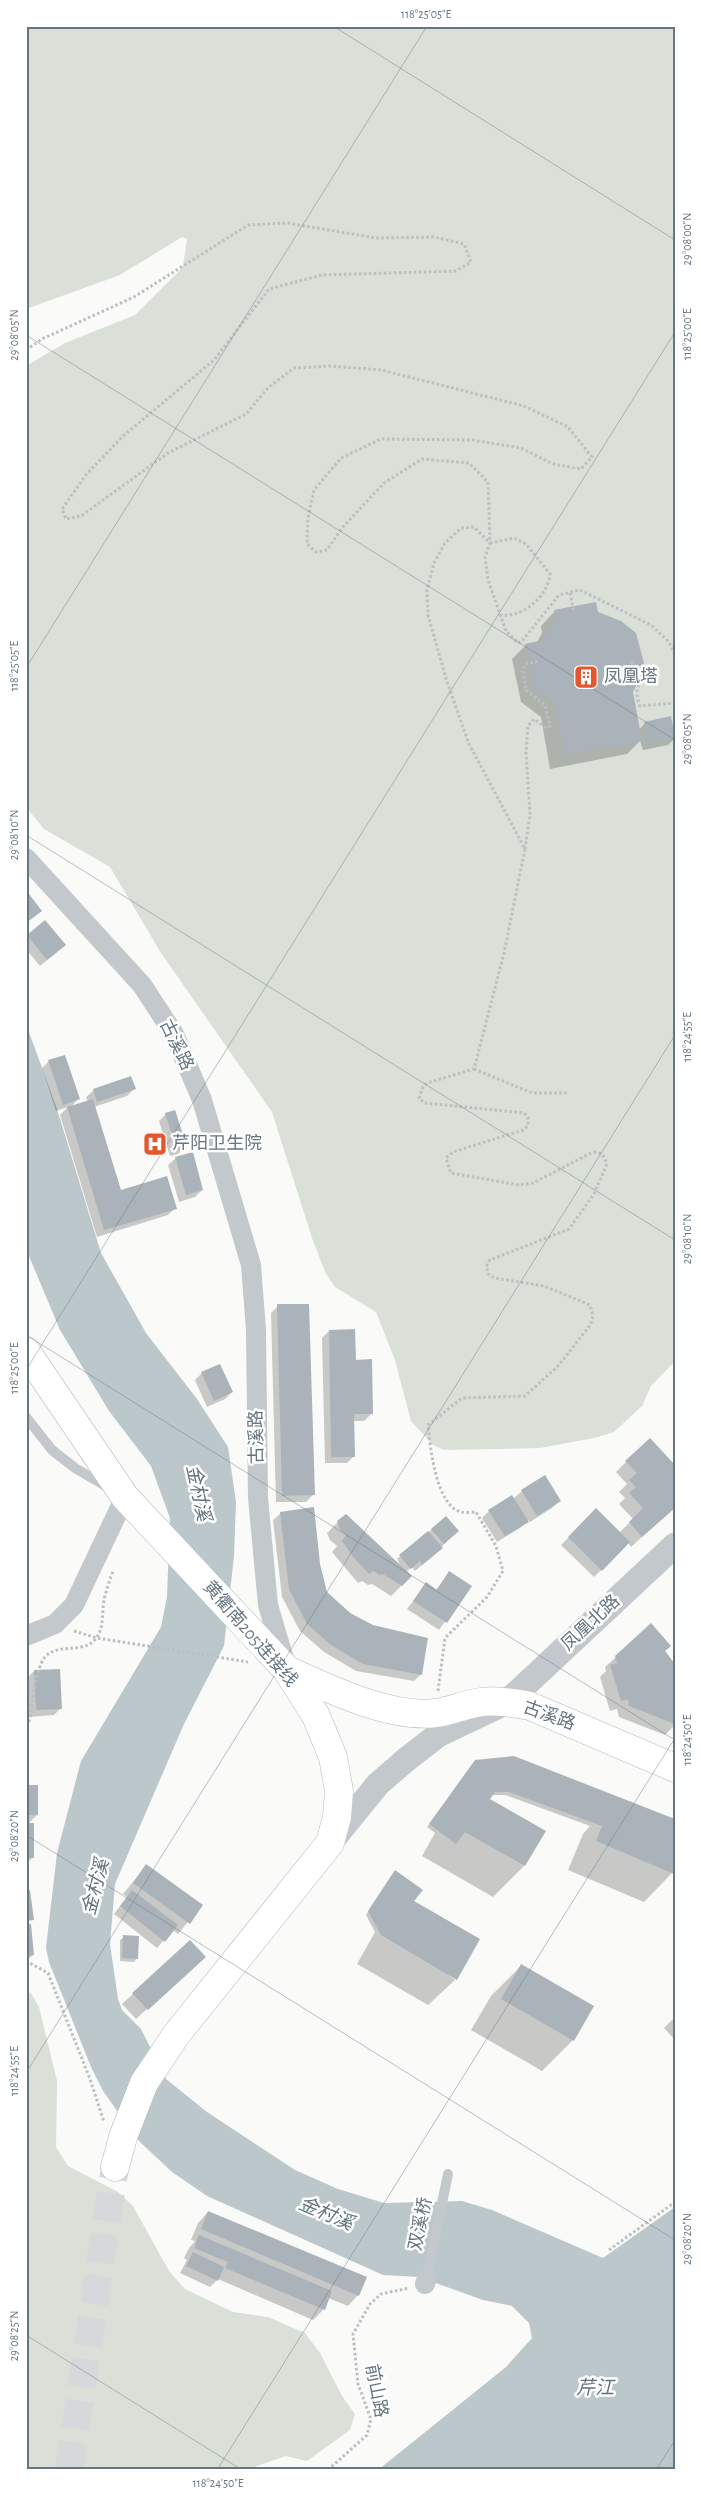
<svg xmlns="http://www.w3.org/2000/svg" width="701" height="2496" font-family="'Alegreya Sans','Noto Sans SC',sans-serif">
<rect width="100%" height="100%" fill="#fafaf8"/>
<g fill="#dadfd7">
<polygon points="26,26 675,26 675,1361 651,1386 642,1406 614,1432 594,1438 540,1448 444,1450 433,1445 411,1421 395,1360 376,1312 335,1287 326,1274 312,1238 272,1112 161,953 110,867 44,829 26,807 26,366 65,343 135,315 183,267 187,239 182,237 120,275 26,309"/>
<polygon points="26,1992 31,1993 39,2007 57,2081 56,2147 68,2166 118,2192 133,2206 169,2271 185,2289 233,2312 268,2317 305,2333 320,2353 342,2396 355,2414 350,2430 307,2461 286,2456 257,2466 252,2470 26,2470"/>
</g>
<polygon fill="#bbc7cb" points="26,1024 57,1109 101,1253 146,1333 197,1399 228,1447 236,1502 234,1556 224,1646 184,1724 115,1884 110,1944 118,1999 122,2010 141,2029 166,2079 207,2112 295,2170 338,2189 384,2203 462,2201 492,2210 603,2258 675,2207 675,2470 378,2470 506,2367 532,2338 529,2323 512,2306 483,2300 419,2277 383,2275 207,2196 172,2172 138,2140 103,2091 91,2067 49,1962 46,1948 57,1853 81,1761 161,1627 167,1597 170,1518 151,1466 109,1411 60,1330 26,1249"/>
<g fill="#0003">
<polygon points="555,611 596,613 632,692 639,730 645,723 675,738 668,745 643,750 640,741 627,754 550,769 541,717 521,702 512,659 526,645 537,642 542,633 541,626"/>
<polygon points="45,922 57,952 40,966 26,949 26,937"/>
<polygon points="49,1061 78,1099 71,1107 88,1102 86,1097 94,1090 134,1089 127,1096 94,1107 120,1191 175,1208 168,1215 97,1237 60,1115 68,1107 56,1111 42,1068"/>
<polygon points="166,1114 185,1147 178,1154 170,1156 159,1121"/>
<polygon points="176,1158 202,1190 195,1197 179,1202 168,1165"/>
<polygon points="278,1306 313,1495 306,1502 276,1502 271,1313"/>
<polygon points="329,1331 355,1361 371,1414 364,1421 353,1421 354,1456 347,1463 325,1463 322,1338"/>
<polygon points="202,1373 232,1392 225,1399 207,1407 195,1380"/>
<polygon points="626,1462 675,1507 631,1547 628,1543 594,1577 561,1545 596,1510 619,1533 633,1519 619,1504 625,1498 619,1492 627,1484 616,1472"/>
<polygon points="522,1491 559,1501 552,1508 530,1522 528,1520 520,1528 497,1542 482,1518 489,1511 513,1499"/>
<polygon points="281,1513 318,1564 326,1592 421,1674 414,1681 356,1671 324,1652 300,1631 282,1597 273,1520"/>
<polygon points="446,1517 450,1538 434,1555 415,1571 412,1567 406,1572 402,1585 391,1596 372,1584 368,1585 362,1581 358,1583 332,1552 337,1546 330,1540 327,1533 338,1522 401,1567 397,1559"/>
<polygon points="449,1573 470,1586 439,1630 407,1609 426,1584 436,1590"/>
<polygon points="664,1652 675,1695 675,1725 665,1735 619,1717 617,1709 610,1711 600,1677 606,1671 605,1667 616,1657"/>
<polygon points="59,1670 61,1708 54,1715 29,1717 27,1678 34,1671"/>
<polygon points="472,1765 675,1820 675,1867 672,1873 644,1902 568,1870 583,1834 590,1826 505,1795 492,1795 488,1799 524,1866 493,1897 422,1856 435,1833 427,1827"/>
<polygon points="26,1787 37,1815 28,1824 32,1858 26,1864"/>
<polygon points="146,1866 201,1906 178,1934 173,1930 157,1948 114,1914 127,1897 123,1894"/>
<polygon points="392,1875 451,1975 450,1976 455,1980 428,2005 357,1964 375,1932 366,1915"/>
<polygon points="26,1926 33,1955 26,1961"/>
<polygon points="124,1937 137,1958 134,1962 120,1961 120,1940"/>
<polygon points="521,1966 592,2006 573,2040 542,2071 471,2030 491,1996"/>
<polygon points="193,1967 136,2019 122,2004 133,1994"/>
<polygon points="675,2017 675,2040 664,2028"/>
<polygon points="208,2212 358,2295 348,2306 328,2298 324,2309 313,2320 218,2279 210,2287 180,2273 187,2260 184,2258 189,2248 195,2241 191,2240 198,2223"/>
</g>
<g fill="#aab3b9">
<polygon points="596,602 598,612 621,621 636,633 645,667 633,692 642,741 564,755 554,703 535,688 525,644 543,640 556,618 554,610"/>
<polygon points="671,716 675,738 649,744 644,722"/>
<polygon points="26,890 42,911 26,923"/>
<polygon points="45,920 66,945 47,960 27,935"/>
<polygon points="65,1055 80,1099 63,1105 48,1060"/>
<polygon points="131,1076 136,1089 97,1102 93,1089"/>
<polygon points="93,1099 121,1190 167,1176 177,1209 104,1230 67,1107"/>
<polygon points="175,1110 187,1147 177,1150 165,1113"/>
<polygon points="193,1152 203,1190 186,1195 175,1157"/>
<polygon points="277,1304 309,1304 315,1495 282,1496"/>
<polygon points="355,1329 356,1360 372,1359 373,1414 354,1414 355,1457 331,1457 329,1330"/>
<polygon points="220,1364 233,1392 214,1401 201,1372"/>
<polygon points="650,1438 675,1465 675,1508 642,1537 629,1522 643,1508 629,1493 636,1487 629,1480 637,1473 625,1461"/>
<polygon points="545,1475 561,1501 537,1516 521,1490"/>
<polygon points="512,1495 529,1522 505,1536 488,1510"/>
<polygon points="314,1507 320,1564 327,1592 350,1613 373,1625 428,1638 422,1675 363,1664 331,1645 307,1624 289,1589 280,1512"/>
<polygon points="596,1508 630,1542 602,1571 568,1537"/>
<polygon points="346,1514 412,1576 402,1586 383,1574 379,1575 374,1571 369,1574 355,1559 342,1541 346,1535 340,1530 337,1521"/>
<polygon points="446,1516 459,1531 444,1544 431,1529"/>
<polygon points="428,1531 443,1548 422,1565 420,1561 411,1569 399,1555"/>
<polygon points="449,1571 472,1586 447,1623 413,1601 426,1582 437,1590"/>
<polygon points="651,1623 671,1646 665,1651 675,1664 675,1724 629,1706 628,1699 621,1701 610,1665 617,1663 615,1656"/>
<polygon points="60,1669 62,1709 36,1710 34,1670"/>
<polygon points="514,1756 675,1819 674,1874 596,1841 602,1826 509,1792 495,1792 490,1799 546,1831 525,1866 465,1832 456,1844 429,1824 475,1760"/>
<rect x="26" y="1785" width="12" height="30"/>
<rect x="26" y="1823" width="8" height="35"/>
<polygon points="146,1864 203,1905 190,1924 133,1883"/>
<polygon points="395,1870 423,1890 414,1901 480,1939 457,1980 381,1935 368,1911"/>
<polygon points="30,1890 34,1920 26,1921 26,1891"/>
<polygon points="132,1890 178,1925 165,1942 120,1906"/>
<polygon points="31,1924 34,1955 26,1956 26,1925"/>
<polygon points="123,1935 139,1936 138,1959 122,1958"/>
<polygon points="190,1940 206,1957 148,2010 132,1993"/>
<polygon points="521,1964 594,2006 574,2041 501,1999"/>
<polygon points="208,2211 367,2277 359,2296 201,2229"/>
<polygon points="199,2235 332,2291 325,2310 225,2268 228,2262 194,2248"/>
<polygon points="193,2252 224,2267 218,2281 186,2266"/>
</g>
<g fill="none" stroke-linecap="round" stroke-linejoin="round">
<polyline stroke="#d5d9db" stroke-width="28" stroke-dasharray="28 14" stroke-linecap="butt" points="69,2470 115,2167"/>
<g stroke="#b3babf" stroke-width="29">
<g id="secondary">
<polyline points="26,1351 125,1497 287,1670 316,1716 333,1757 339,1791 337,1817 330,1843 176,2035 144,2083 123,2137 115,2167"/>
<path d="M 287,1670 C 328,1688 390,1719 436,1713 C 451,1711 466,1704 481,1702 C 497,1700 514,1703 530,1706 L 675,1768"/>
</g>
</g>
<g stroke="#bbbfc2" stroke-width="3" stroke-dasharray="2.5 2.5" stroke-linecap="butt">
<polyline points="26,350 42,339 134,297 248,225 287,223 376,238 434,237 464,244 471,262 456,271 322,275 269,289 214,360 122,437 85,476 62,509 66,519 81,516 168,453 246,414 268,388 294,368 330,366 381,370 524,406 568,427 592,457 581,469 553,464 521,448 472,440 381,439 341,458 314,490 308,518 307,544 316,552 327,550 342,528 384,483 422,459 469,463 488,482 490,543 485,557 488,580 506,631 518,643 522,641 559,595 580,590 651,625 669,642 675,655"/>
<path d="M 490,543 L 514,538 L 526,544 L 550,574 C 548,596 523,618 501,615"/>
<polyline points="570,593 574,613"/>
<path d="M 631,662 L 644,673 C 638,685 634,692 640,706 L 675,703"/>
<polyline points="525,849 530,814 526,752 528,726 534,719 546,728 550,726 545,705 526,690 523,671 525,664 540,661"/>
<polyline points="474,1069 532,1093 568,1093"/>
<polyline points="74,1631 97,1638 248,1662"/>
<path d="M 438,1691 L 445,1638 L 487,1597 L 503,1571 L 496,1546 L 476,1512 C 472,1512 465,1513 461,1512 C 436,1506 430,1446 428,1425 L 462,1398 L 525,1396 L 558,1366 L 591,1324 L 593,1315 L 590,1305 L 544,1286 L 495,1278 L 489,1275 L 486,1267 L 490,1260 L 569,1229 L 594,1194 L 607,1164 C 604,1156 602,1152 593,1152 L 533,1183 L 519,1185 L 451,1173 L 446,1158 L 453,1152 L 523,1130 L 528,1126 L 528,1118 L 524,1113 L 424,1103 L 419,1098 L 423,1087 L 427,1083 L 474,1069 L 504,953 L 525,849 L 469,744 L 447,682 L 428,615 L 427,590 L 434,563 L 445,543 L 461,528 L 474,527 L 489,542"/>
<path d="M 26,1726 L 30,1719 C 33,1703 35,1669 45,1657 C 58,1642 86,1655 97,1637 C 105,1625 101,1610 105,1596 C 107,1588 110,1579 113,1571"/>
<polyline points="26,1961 48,1973 90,2079 104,2122"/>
<polyline points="609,2250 675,2202"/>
<polyline points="328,2470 367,2435 371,2419 358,2384 353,2334 370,2304 381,2294 409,2288"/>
</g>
<g stroke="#c3c8cc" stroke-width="10">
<polyline points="26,1417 52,1450 75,1468 109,1488"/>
<polyline points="426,2281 448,2174"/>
</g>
<g stroke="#c3c8cc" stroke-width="20">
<polyline points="26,858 142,985 174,1034 202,1100 251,1265 256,1330 258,1498 268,1605 286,1666"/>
<polyline points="26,1636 55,1624 74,1605 125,1497"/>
<polyline points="425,2284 426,2281"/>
</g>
<polyline stroke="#c3c8cc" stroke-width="25" points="330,1843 378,1784 407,1759 438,1735 507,1702 675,1545"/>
<use href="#secondary" stroke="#fff" stroke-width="28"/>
</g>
<path fill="none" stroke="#657683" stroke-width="1" stroke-opacity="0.45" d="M 333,26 L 675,240M 26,335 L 675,740M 26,668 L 427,26M 26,835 L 675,1240M 26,1335 L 675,1740M 26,1370 L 675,332M 26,1835 L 675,2240M 26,2073 L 675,1035M 26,2335 L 242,2470M 217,2470 L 675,1738M 656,2470 L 675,2440"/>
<defs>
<g id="building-square" transform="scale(1.25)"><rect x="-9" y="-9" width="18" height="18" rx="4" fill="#e4572e" stroke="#fff"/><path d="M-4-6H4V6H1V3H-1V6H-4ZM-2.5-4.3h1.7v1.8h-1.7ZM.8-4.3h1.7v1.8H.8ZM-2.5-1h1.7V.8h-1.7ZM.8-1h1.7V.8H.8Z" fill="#fff"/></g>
<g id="hospital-square" transform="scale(1.25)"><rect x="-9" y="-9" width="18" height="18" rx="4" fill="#e4572e" stroke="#fff"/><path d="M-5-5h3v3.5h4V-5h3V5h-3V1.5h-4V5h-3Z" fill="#fff"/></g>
</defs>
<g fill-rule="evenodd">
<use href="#building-square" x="586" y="677"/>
<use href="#hospital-square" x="155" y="1144"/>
</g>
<g text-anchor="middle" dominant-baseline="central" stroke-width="5" stroke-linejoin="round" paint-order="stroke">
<g font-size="18" fill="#657683" stroke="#fff" text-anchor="start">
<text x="604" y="677">凤凰塔</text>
<text x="172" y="1144">芹阳卫生院</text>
</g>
<g font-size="18" fill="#657683" stroke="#fff">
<text transform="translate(176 1045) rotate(64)">古溪路</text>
<text transform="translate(257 1437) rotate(-91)">古溪路</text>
<text transform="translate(591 1623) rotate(-43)">凤凰北路</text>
<text transform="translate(250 1634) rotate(49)">黄衢南205连接线</text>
<text transform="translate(549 1716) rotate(20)">古溪路</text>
<text transform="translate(421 2224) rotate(-78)">双溪桥</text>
<text transform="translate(376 2391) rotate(79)">前山路</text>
</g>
<g font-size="19" font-style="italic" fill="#60757c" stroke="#fff">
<text transform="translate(198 1493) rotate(78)">金村溪</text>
<text transform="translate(96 1887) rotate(-75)">金村溪</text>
<text transform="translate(326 2214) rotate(23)">金村溪</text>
<text x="595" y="2388">芹江</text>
</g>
</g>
<rect width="701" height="2496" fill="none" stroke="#ffffff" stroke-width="55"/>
<rect x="28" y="28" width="646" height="2440" fill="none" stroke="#657683" stroke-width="2"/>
<g font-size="12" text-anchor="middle" fill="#657683">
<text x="426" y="18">118°25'05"E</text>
<text transform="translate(687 239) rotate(-90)" y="4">29°08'00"N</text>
<text transform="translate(687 334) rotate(-90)" y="4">118°25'00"E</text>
<text transform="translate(14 335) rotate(-90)" y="4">29°08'05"N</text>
<text transform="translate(14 666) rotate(-90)" y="4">118°25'05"E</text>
<text transform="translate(687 739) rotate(-90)" y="4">29°08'05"N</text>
<text transform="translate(14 835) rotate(-90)" y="4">29°08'10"N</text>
<text transform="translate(687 1037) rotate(-90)" y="4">118°24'55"E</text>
<text transform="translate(687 1239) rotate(-90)" y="4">29°08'10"N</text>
<text transform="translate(14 1368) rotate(-90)" y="4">118°25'00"E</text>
<text transform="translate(687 1740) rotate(-90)" y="4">118°24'50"E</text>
<text transform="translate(14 1836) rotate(-90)" y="4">29°08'20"N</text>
<text transform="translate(14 2071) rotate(-90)" y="4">118°24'55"E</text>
<text transform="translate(687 2239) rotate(-90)" y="4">29°08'20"N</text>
<text transform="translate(14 2336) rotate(-90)" y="4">29°08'25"N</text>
<text x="218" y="2487">118°24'50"E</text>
</g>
</svg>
